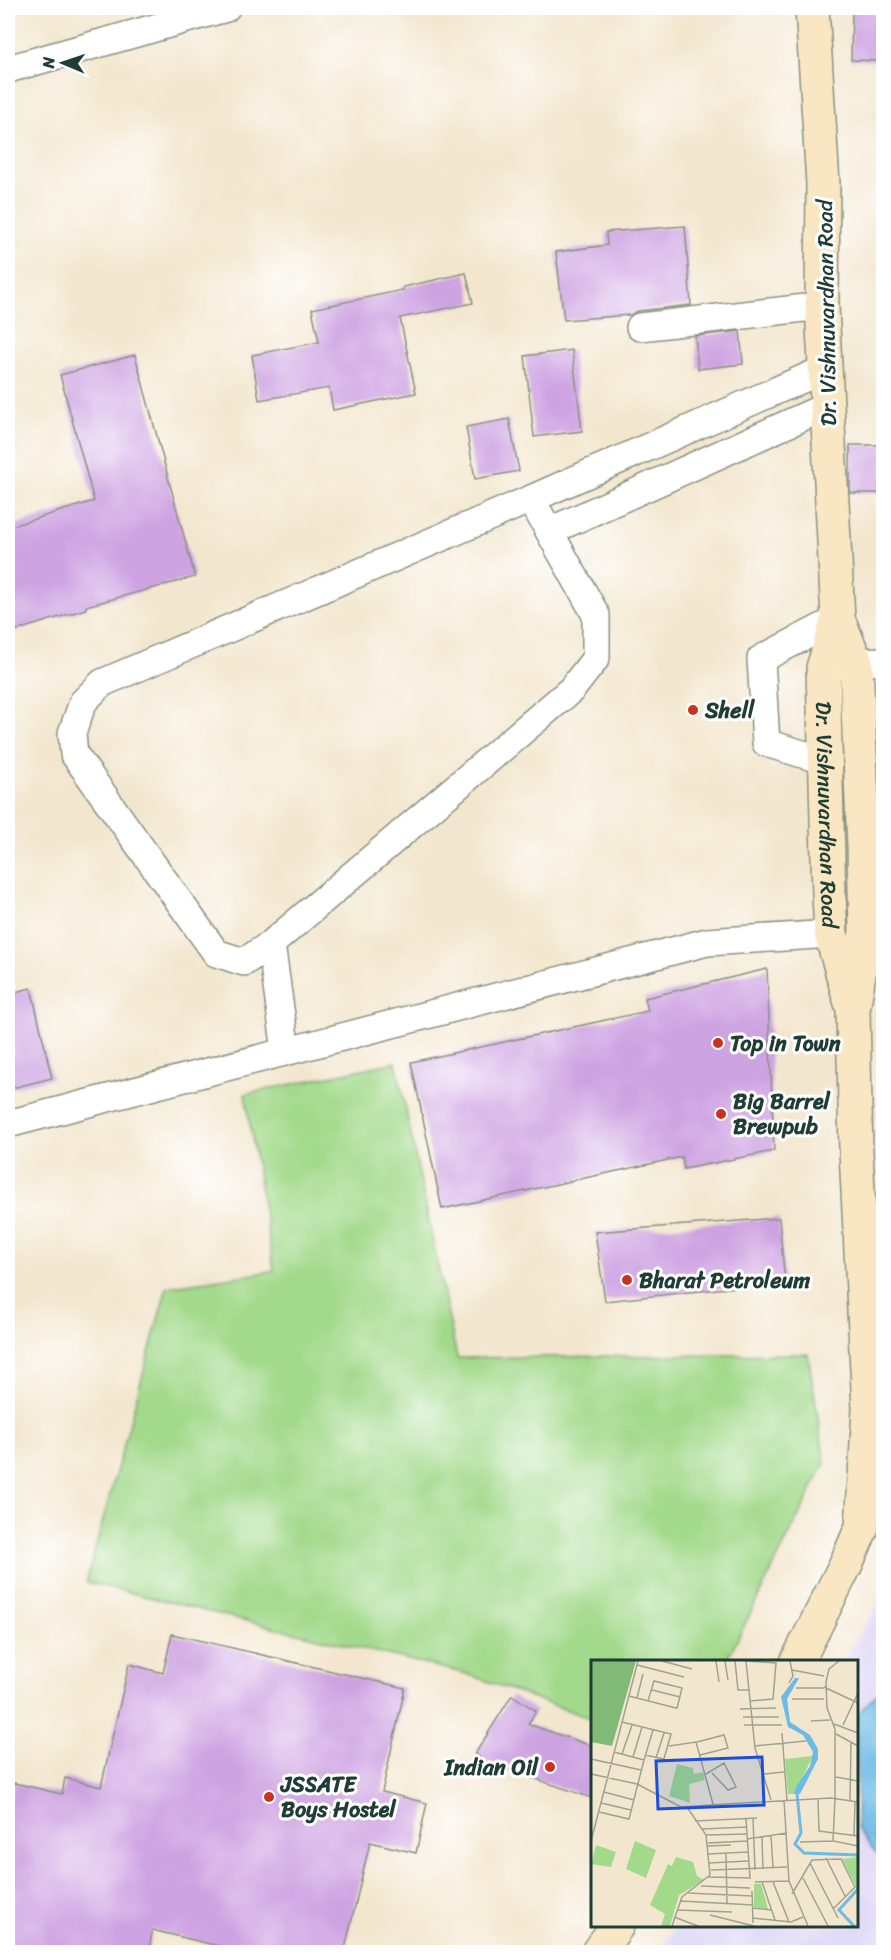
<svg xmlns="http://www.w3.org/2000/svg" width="891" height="1960" viewBox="0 0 891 1960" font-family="Sriracha,sans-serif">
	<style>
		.built { fill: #ded5f5 }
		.green { fill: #a2d98a; stroke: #608b5f; stroke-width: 1.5 }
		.water { fill: #6cbae6; stroke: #467c8d; stroke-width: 1.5 }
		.building { fill: #cea3e2 }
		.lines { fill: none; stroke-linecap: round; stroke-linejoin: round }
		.street-casing { stroke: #899281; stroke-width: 30 }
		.secondary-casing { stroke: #899281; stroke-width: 36 }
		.street { stroke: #fff; stroke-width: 27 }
		.secondary { stroke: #f9e7c3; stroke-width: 33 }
		.poi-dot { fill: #c8321e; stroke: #fff; stroke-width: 2 }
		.labels { text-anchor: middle; stroke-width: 6; stroke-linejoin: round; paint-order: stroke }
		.street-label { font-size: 22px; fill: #1f3d34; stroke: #fff }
		.poi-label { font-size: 22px; font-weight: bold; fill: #1f3d34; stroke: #fff; text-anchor: start }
		.inset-river { fill: none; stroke: #6cbae6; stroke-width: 3 }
		.inset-road { fill: none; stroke: #9ea290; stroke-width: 1.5 }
		.view { fill: #1d4ed8; fill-opacity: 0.15; stroke: #1d4ed8; stroke-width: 3 }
		.inset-edge { fill: none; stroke: #1f3d34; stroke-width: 3 }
	</style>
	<rect width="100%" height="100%" fill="#fff"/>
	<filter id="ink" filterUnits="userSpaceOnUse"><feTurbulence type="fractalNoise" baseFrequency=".0167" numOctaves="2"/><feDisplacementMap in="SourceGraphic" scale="12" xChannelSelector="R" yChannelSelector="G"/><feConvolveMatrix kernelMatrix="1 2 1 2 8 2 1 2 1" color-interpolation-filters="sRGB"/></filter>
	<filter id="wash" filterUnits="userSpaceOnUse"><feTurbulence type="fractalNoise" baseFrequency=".008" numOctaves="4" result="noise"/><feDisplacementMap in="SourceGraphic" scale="24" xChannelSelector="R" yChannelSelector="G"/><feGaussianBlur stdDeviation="1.35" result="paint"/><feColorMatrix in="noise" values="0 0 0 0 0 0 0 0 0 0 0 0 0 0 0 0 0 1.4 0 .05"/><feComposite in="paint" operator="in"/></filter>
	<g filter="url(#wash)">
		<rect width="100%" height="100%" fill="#f3e6ce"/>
		<!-- built -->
		<path class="built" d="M 883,1596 L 883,1952 L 659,1952 L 676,1926 L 856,1926 L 856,1662 L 842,1661 Z"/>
		<!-- green -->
		<path class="green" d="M 396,1062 L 457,1358 L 808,1354 L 825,1463 L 732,1650 L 724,1661 L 592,1662 L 592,1719 L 467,1674 L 86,1582 L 167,1287 L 274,1271 L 245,1094 Z"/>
		<!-- water -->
		<path class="water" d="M 883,1688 L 883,1858 L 874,1851 L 857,1829 L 857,1719 L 861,1710 Z"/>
		<g id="blocks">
			<!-- building -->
			<path class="building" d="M 852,8 L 884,8 L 884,61 L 851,60 Z
				M 685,226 L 691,305 L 638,311 L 630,315 L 564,320 L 556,252 L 607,245 L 606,232 Z
				M 466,273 L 473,303 L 400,318 L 416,393 L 333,410 L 329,388 L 259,400 L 252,355 L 319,342 L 312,309 L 403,290 L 403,287 Z
				M 740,331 L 743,364 L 698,369 L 695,336 Z
				M 572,350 L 582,431 L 534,437 L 525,356 Z
				M 135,355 L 195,577 L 86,606 L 86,609 L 8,633 L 8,527 L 94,501 L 60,375 Z
				M 509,419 L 519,471 L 475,479 L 466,427 Z
				M 850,445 L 884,445 L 884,493 L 850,493 Z
				M 767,969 L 774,1151 L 684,1169 L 682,1157 L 442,1209 L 411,1062 L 648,1011 L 645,998 Z
				M 31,988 L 52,1078 L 8,1089 L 8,994 Z
				M 779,1218 L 785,1282 L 605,1301 L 595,1232 Z
				M 172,1634 L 405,1688 L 382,1792 L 427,1803 L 416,1853 L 370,1842 L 344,1953 L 247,1953 L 152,1930 L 149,1953 L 8,1953 L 8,1810 L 14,1783 L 62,1794 L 65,1778 L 101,1787 L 129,1664 L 163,1673 Z
				M 512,1695 L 536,1711 L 528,1724 L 592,1746 L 592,1798 L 501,1767 L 499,1770 L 475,1754 Z"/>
		</g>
	</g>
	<g filter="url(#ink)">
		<use href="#blocks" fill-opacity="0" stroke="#899281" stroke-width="1.5"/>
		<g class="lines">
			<defs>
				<path id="street" d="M 8,69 L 226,8
					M 640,327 L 822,306
					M 531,499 L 825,369
					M 550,531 L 827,406
					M 837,665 L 856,662 L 884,661
					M 826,761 L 766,743 L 761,659 L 838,619
					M 271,944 L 572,689 L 596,658 L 596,615 L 531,499 L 102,683 L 83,702 L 72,733 L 74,754 L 216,953 L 244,962 L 271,944 L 286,1051
					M 8,1124 L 707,942 L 831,934"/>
				<g id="secondary">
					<path id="s1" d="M 838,619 L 823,668 L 829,896 L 831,934 L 851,1003"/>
					<path d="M 797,1662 L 846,1564 L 862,1527 L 869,1409 L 856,1152 L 853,1010 L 866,932 L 864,847 L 856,662 L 838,619 L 822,306 L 823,184 L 812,8"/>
					<path d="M 598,1952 L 617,1926"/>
				</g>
			</defs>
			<!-- street casing -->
			<use href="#street" class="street-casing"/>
			<!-- secondary casing -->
			<use href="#secondary" class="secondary-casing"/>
			<!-- street -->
			<use href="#street" class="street"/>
			<!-- secondary -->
			<use href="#secondary" class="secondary"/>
		</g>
	</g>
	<!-- markers -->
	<g class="poi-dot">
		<circle cx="693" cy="710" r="6"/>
		<circle cx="718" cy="1043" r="6"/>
		<circle cx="721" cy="1114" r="6"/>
		<circle cx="627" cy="1280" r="6"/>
		<circle cx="550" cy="1767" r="6"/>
		<circle cx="269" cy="1797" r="6"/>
	</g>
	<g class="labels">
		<!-- street labels -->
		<g class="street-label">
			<text transform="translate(826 313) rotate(-91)" y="8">Dr. Vishnuvardhan Road</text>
			<text dy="8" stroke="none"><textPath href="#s1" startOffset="198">Dr. Vishnuvardhan Road</textPath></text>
		</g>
		<!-- poi labels -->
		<g class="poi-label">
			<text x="705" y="718">Shell</text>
			<text x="730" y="1051">Top in Town</text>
			<text x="733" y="1109">Big Barrel<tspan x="733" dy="25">Brewpub</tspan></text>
			<text x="639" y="1288">Bharat Petroleum</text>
			<text x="538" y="1775" text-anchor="end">Indian Oil</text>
			<text x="281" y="1792">JSSATE<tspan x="281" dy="25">Boys Hostel</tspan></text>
		</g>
	</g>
	<!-- overview -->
	<g transform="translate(591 1660)">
		<rect width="267" height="267" fill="#f3e6ce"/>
		<path d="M 222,96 L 203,134 L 197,134 L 194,99 ZM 86,104 L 102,108 L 103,114 L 112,112 L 114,120 L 98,124 L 99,143 L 78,136 ZM 44,181 L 65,190 L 55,218 L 35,209 ZM 5,185 L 25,192 L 20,207 L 0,204 ZM 85,197 L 102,202 L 106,216 L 113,220 L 88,235 L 79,266 L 70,266 L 74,254 L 59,245 L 77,204 L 81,206 ZM 267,197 L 267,227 L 266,228 L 251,199 ZM 163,224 L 170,224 L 177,249 L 163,247 Z" fill="#a2d98a"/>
		<path d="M 0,1 L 45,1 L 21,86 L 0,82 Z" fill="#81b976"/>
		<path d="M 204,18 L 208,18 L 196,39 L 199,62 L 219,75 L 227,89 L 227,99 L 209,134 L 203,134 L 205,127 L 219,106 L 222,92 L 212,75 L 197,67 L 190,37 Z" fill="#6cbae6"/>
		<path class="inset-river" d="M 206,134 L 210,173 L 204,184 L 213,193 L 267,195M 263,266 L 248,250 L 267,229"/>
		<path class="inset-road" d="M 71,1 L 101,9M 125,1 L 128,22M 134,1 L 137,20M 144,1 L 147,30 L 158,30M 155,1 L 164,88 L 180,140M 157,1 L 185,3 L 182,39 L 159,41M 46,5 L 93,17M 201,10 L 233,16M 198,23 L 202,16 L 199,1M 233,27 L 267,43M 205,28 L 233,28M 61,30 L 89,37M 38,36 L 85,48 L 86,48 L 91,28 L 63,21 L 57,41M 46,38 L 52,14M 201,39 L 233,39M 149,49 L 185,48M 152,57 L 188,57M 220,61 L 239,60M 31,62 L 80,74 L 73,99 L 54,95M 243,64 L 267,73M 153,65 L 191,65M 252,65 L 267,33M 191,73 L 196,140M 245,74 L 267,86M 106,82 L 133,75 L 137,88 L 109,95M 78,86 L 105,82 L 122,144M 164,86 L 215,81M 23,92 L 53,100 L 62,70M 31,94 L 41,65M 42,97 L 51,67M 65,98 L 73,73M 0,99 L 50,110M 0,114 L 46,124 L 90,147 L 119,145M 115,114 L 133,103 L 145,127 L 137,130 L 121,113M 173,114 L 193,112M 245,117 L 267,121M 13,132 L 43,140M 244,138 L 242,181 L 267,186M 244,138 L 244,69 L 236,48 L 235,22 L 238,9 L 248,1M 227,139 L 228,171 L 267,176M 193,140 L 198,221 L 217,266M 259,140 L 260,82M 10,143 L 40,150M 118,145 L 240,138 L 267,142M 8,152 L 38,159 L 53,100M 162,158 L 164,210M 104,161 L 166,158M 111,169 L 156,167M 115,175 L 155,174M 180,175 L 182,208M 263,175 L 264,142M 171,177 L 172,209M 156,179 L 196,173M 0,181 L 47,1M 209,182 L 242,181M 117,183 L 156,181M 117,186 L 140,185M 135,193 L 136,244M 117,194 L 157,192M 235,198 L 254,236M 118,203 L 157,201M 219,203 L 247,258M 120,210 L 196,207M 117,217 L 159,218 L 155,159M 212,218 L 237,266M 164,222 L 198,221M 171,222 L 184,260M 182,222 L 198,262M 110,226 L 159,228M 161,231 L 162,263M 97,233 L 161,236M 201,234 L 221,200 L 250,199 L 264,227 L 242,249M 89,241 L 162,245M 162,248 L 180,250M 86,250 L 141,252M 119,255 L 163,266M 83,257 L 107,266M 162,258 L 200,262 L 212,257M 81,266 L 91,237 L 119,215 L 115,175 L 96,147"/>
		<path class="view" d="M 171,97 L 173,145 L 67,149 L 65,101 Z"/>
		<rect width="267" height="267" class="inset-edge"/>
	</g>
	<!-- margin -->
	<rect width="891" height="1960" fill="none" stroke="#fff" stroke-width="30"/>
	<!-- north arrow -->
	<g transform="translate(63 63) rotate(272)" stroke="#ffffff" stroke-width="4.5" paint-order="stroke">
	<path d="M0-4.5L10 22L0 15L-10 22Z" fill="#1f3d34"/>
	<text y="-9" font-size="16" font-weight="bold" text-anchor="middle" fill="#1f3d34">N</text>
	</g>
</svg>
